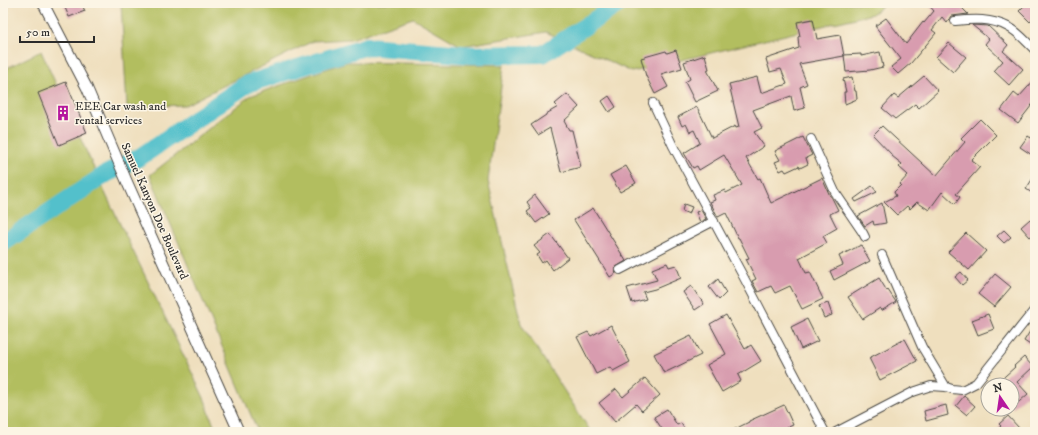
<svg xmlns="http://www.w3.org/2000/svg" width="1038" height="435" viewBox="0 0 1038 435" font-family="'IM FELL DW Pica',serif">
	<style>
		.green { fill: #b2be5f; stroke: #6e7445 }
		.lines { fill: none; stroke-linecap: round; stroke-linejoin: round }
		.river { stroke: #53c0cb; stroke-width: 18 }
		.building { fill: #d89caf }
		.minor-casing { stroke: #484641; stroke-width: 10 }
		.tertiary-casing { stroke: #484641; stroke-width: 12 }
		.minor { stroke: #fff; stroke-width: 8 }
		.tertiary { stroke: #fff; stroke-width: 10 }
		.labels { text-anchor: middle; stroke-width: 3; stroke-linejoin: round; paint-order: stroke }
		.poi-label { font-size: 12px; fill: #2b2b2b; stroke: #fcf5e5; text-anchor: start }
		.street-label { font-size: 12px; fill: #2b2b2b; stroke: #fcf5e5 }
	</style>
	<rect width="100%" height="100%" fill="#fcf5e5"/>
	<filter id="ink" filterUnits="userSpaceOnUse"><feTurbulence type="fractalNoise" baseFrequency=".025" numOctaves="2"/><feDisplacementMap in="SourceGraphic" scale="8" xChannelSelector="R" yChannelSelector="G"/><feConvolveMatrix kernelMatrix="1 2 1 2 8 2 1 2 1" color-interpolation-filters="sRGB"/></filter>
	<filter id="wash" filterUnits="userSpaceOnUse"><feTurbulence type="fractalNoise" baseFrequency=".012" numOctaves="4" result="noise"/><feDisplacementMap in="SourceGraphic" scale="16" xChannelSelector="R" yChannelSelector="G"/><feGaussianBlur stdDeviation="0.9" result="paint"/><feColorMatrix in="noise" values="0 0 0 0 0 0 0 0 0 0 0 0 0 0 0 0 0 1.4 0 .05"/><feComposite in="paint" operator="in"/></filter>
	<g filter="url(#wash)">
		<rect width="100%" height="100%" fill="#efdfbe"/>
		<!-- green -->
		<path class="green" d="M 121,3 L 886,3 L 872,14 L 632,72 L 546,32 L 461,46 L 413,18 L 351,39 L 313,41 L 185,105 L 127,107 Z
			M 41,51 L 107,197 L 205,400 L 216,432 L 3,432 L 3,70 Z
			M 346,62 L 504,65 L 488,181 L 521,324 L 591,432 L 258,432 L 150,175 L 250,96 Z"/>
		<g class="lines">
			<!-- river -->
			<path class="river" d="M 3,243 L 106,174 L 140,157 L 247,84 L 367,46 L 473,55 L 543,54 L 620,3"/>
		</g>
		<g id="blocks">
			<!-- building -->
			<path class="building" d="M 63,3 L 81,3 L 85,11 L 69,17 Z
				M 927,3 L 957,3 L 968,14 L 952,16 L 947,23 L 942,17 L 932,30 L 936,33 L 911,63 L 898,74 L 891,67 L 901,59 L 875,26 L 886,18 L 906,44 L 923,22 L 924,23 L 934,11 Z
				M 1027,3 L 1030,3 L 1035,8 L 1035,17 L 1030,22 L 1019,11 Z
				M 813,19 L 817,39 L 840,35 L 844,56 L 799,64 L 807,84 L 800,87 L 805,108 L 794,111 L 791,96 L 753,110 L 762,128 L 754,132 L 764,146 L 746,158 L 758,179 L 760,178 L 771,203 L 822,178 L 830,196 L 831,196 L 838,210 L 830,214 L 837,228 L 823,236 L 827,243 L 799,258 L 806,273 L 810,272 L 823,299 L 802,309 L 790,286 L 775,293 L 771,286 L 758,292 L 752,281 L 756,279 L 746,259 L 749,258 L 739,238 L 738,238 L 726,213 L 718,217 L 710,202 L 715,200 L 713,195 L 725,190 L 726,193 L 742,185 L 724,155 L 699,170 L 697,166 L 693,168 L 684,153 L 700,143 L 694,130 L 690,132 L 686,124 L 682,126 L 678,117 L 697,107 L 712,138 L 735,126 L 736,128 L 739,127 L 729,84 L 757,77 L 761,93 L 787,84 L 781,69 L 770,72 L 766,59 L 799,48 L 798,37 L 800,36 L 797,22 Z
				M 972,25 L 988,26 L 1008,45 L 1003,51 L 1023,69 L 1009,85 L 994,71 L 1003,61 L 985,44 L 989,39 Z
				M 949,43 L 966,57 L 953,72 L 936,57 Z
				M 676,50 L 682,68 L 661,74 L 668,87 L 655,94 L 646,76 L 641,58 L 666,51 L 667,53 Z
				M 880,52 L 883,67 L 870,70 L 846,72 L 844,55 L 861,54 L 861,56 Z
				M 705,55 L 709,69 L 707,70 L 718,91 L 695,102 L 685,82 L 690,79 L 684,62 Z
				M 924,76 L 938,91 L 919,108 L 915,104 L 895,119 L 882,108 L 894,95 L 898,98 Z
				M 852,77 L 855,91 L 856,91 L 857,99 L 845,104 L 844,92 L 846,92 L 843,79 Z
				M 1035,79 L 1035,101 L 1018,123 L 1001,110 L 1014,93 L 1019,97 Z
				M 66,82 L 87,133 L 59,145 L 38,93 Z
				M 567,94 L 579,107 L 564,121 L 569,130 L 572,130 L 581,167 L 561,172 L 550,128 L 538,135 L 531,125 L 546,115 L 546,114 L 558,107 L 555,104 Z
				M 609,96 L 616,107 L 609,112 L 602,101 Z
				M 980,119 L 996,135 L 971,160 L 980,167 L 956,194 L 960,197 L 955,204 L 942,192 L 929,210 L 917,202 L 910,209 L 907,206 L 897,215 L 884,202 L 896,196 L 894,192 L 901,185 L 900,184 L 908,175 L 899,167 L 902,164 L 892,156 L 892,155 L 873,135 L 882,126 L 936,176 L 965,142 L 961,138 Z
				M 1035,133 L 1035,157 L 1020,147 L 1028,136 L 1031,138 Z
				M 803,137 L 812,155 L 806,158 L 808,164 L 800,168 L 799,166 L 786,172 L 784,169 L 780,171 L 775,162 L 780,160 L 775,151 Z
				M 626,166 L 636,183 L 620,192 L 610,175 Z
				M 1035,175 L 1035,195 L 1026,189 Z
				M 872,186 L 877,192 L 856,202 L 854,199 Z
				M 535,195 L 549,214 L 536,223 L 527,211 L 531,208 L 527,202 Z
				M 882,203 L 886,223 L 874,225 L 873,221 L 865,226 L 858,216 Z
				M 684,204 L 692,207 L 689,214 L 682,211 Z
				M 593,208 L 626,261 L 616,267 L 615,270 L 616,273 L 610,277 L 574,220 Z
				M 701,210 L 706,219 L 700,222 L 696,212 Z
				M 1030,219 L 1035,225 L 1035,233 L 1030,237 L 1021,227 Z
				M 1004,230 L 1011,237 L 1004,243 L 997,236 Z
				M 966,233 L 986,251 L 969,270 L 948,252 Z
				M 550,234 L 568,258 L 553,270 L 546,260 L 542,263 L 537,255 L 540,253 L 534,246 Z
				M 861,245 L 870,261 L 834,280 L 830,271 L 843,265 L 839,256 Z
				M 667,263 L 669,267 L 676,265 L 681,278 L 655,289 L 643,292 L 646,299 L 632,303 L 627,288 L 657,280 L 652,269 Z
				M 961,272 L 968,280 L 962,285 L 955,277 Z
				M 995,274 L 1011,287 L 994,307 L 978,294 Z
				M 879,278 L 887,291 L 888,290 L 896,302 L 881,311 L 880,308 L 863,319 L 848,297 Z
				M 718,279 L 726,293 L 719,300 L 709,287 Z
				M 691,286 L 704,304 L 695,310 L 683,292 Z
				M 828,303 L 832,315 L 824,318 L 819,306 Z
				M 988,314 L 994,329 L 978,335 L 972,320 Z
				M 726,315 L 745,349 L 751,345 L 761,361 L 738,375 L 741,381 L 722,392 L 707,365 L 726,354 L 710,324 Z
				M 807,319 L 818,341 L 801,349 L 791,327 Z
				M 1035,323 L 1035,348 L 1024,341 Z
				M 611,325 L 630,362 L 613,371 L 610,367 L 596,374 L 577,337 L 588,332 L 591,336 Z
				M 691,336 L 701,355 L 664,373 L 654,354 Z
				M 905,339 L 917,361 L 880,380 L 869,358 Z
				M 1024,357 L 1033,367 L 1017,382 L 1028,394 L 1012,408 L 1012,385 L 995,385 L 1015,367 L 1014,366 Z
				M 645,378 L 660,395 L 642,411 L 636,404 L 615,422 L 599,403 L 616,389 L 623,397 Z
				M 964,396 L 975,406 L 967,415 L 956,406 Z
				M 784,405 L 793,425 L 777,432 L 729,432 L 749,422 L 749,421 Z
				M 946,405 L 948,415 L 926,421 L 924,411 Z
				M 667,409 L 677,425 L 681,423 L 686,432 L 664,432 L 654,417 Z
				M 1008,416 L 1019,428 L 1014,432 L 995,432 L 1001,426 L 999,424 Z"/>
		</g>
	</g>
	<g filter="url(#ink)">
		<use href="#blocks" fill-opacity="0" stroke="#484641" stroke-width="1"/>
		<g class="lines">
			<defs>
				<path id="minor" d="M 955,21 C 974,19 991,18 1008,27 C 1018,31 1027,43 1035,50
					M 653,103 L 673,146 L 743,276 L 825,432
					M 811,139 L 835,192 L 863,233 L 865,237
					M 882,255 L 922,347 L 946,387
					M 620,270 L 714,221
					M 836,432 L 913,392 L 931,386 L 946,387 L 952,389 L 962,390 L 976,383 L 1035,309"/>
				<path id="tertiary" d="M 43,3 L 87,88 L 127,182 L 239,432"/>
			</defs>
			<!-- minor casing -->
			<use href="#minor" class="minor-casing"/>
			<!-- tertiary casing -->
			<use href="#tertiary" class="tertiary-casing"/>
			<!-- minor -->
			<use href="#minor" class="minor"/>
			<!-- tertiary -->
			<use href="#tertiary" class="tertiary"/>
		</g>
	</g>
	<!-- icons -->
	<defs>
		<symbol id="building-bare" viewBox="-9 -9 18 18"><path d="M-4-6H4V6H1V3H-1V6H-4ZM-2.5-4.3h1.7v1.8h-1.7ZM.8-4.3h1.7v1.8H.8ZM-2.5-1h1.7V.8h-1.7ZM.8-1h1.7V.8H.8Z" fill="#b5179e" stroke="#fcf5e5" stroke-width="2.5" paint-order="stroke"/></symbol>
	</defs>
	<g fill-rule="evenodd">
		<use href="#building-bare" x="52" y="102" width="22" height="22"/>
	</g>
	<g class="labels">
		<!-- poi labels -->
		<g class="poi-label">
			<text x="75" y="110">EEE Car wash and<tspan x="75" dy="14">rental services</tspan></text>
		</g>
		<!-- street labels -->
		<g class="street-label">
			<text transform="translate(155 211) rotate(66)" y="4">Samuel Kanyon Doe Boulevard</text>
		</g>
	</g>
	<!-- margin -->
	<rect width="1038" height="435" fill="none" stroke="#fcf5e5" stroke-width="16"/>
	<!-- north arrow -->
	<g transform="translate(1000 397) rotate(347)"><circle r="19" fill="#fcf5e5" stroke="#a8a49b"/>
	<path d="M0-3L7 15L0 10L-7 15Z" fill="#b5179e"/>
	<text y="-6" font-size="11" font-weight="bold" text-anchor="middle" fill="#2b2b2b">N</text>
	</g>
	<!-- scale -->
	<path d="M20 36v6h74v-6" fill="none" stroke="#2b2b2b" stroke-width="2"/>
	<text x="26" y="36" font-size="12" fill="#2b2b2b" stroke="#fcf5e5" stroke-width="3" paint-order="stroke">50 m</text>
</svg>
